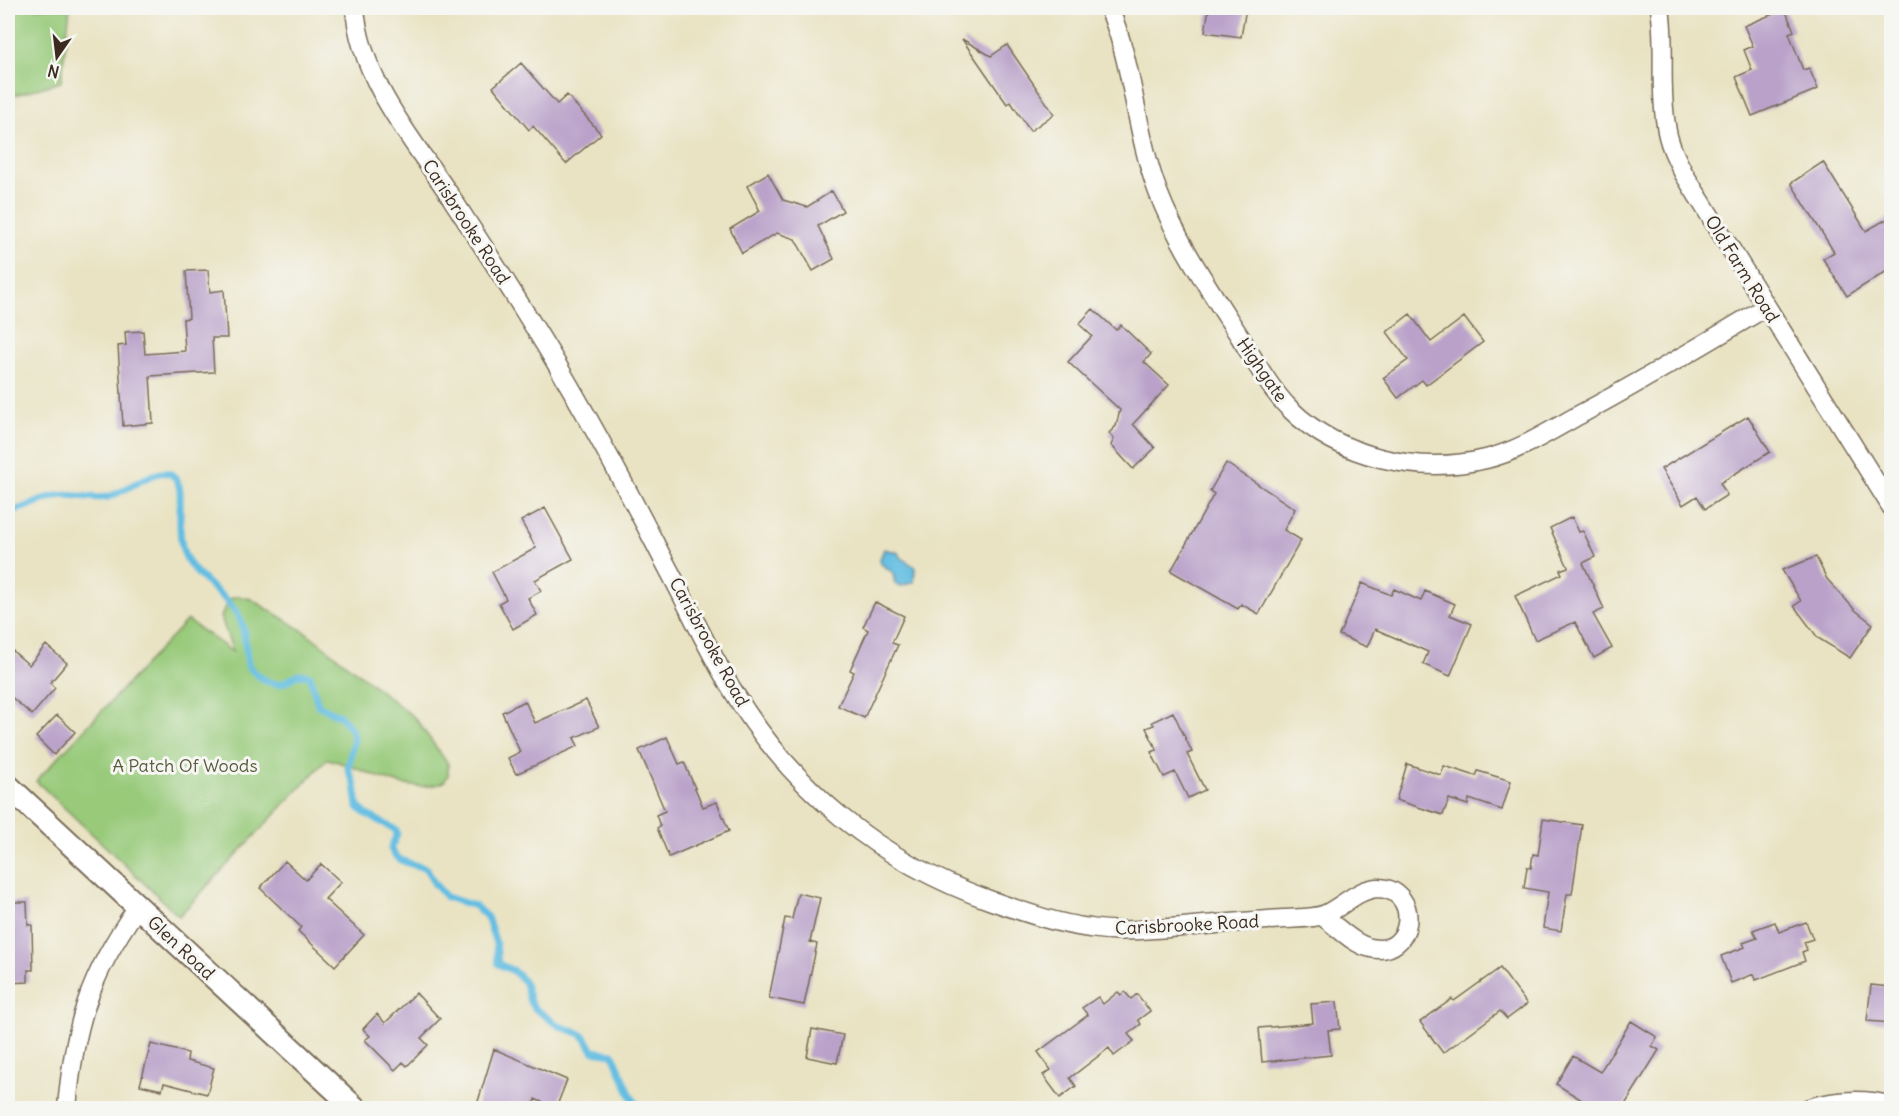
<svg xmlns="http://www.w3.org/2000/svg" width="1899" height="1116" viewBox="0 0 1899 1116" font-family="Delius,sans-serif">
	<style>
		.green { fill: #98ca7a; stroke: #6a7a4c; stroke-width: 1.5 }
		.water { fill: #64bee2; stroke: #507480; stroke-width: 1.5 }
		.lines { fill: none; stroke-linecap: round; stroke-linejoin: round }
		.stream { stroke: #64bee2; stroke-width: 7 }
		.building { fill: #b9a1c9 }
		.minor-casing { stroke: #786b58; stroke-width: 21 }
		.tertiary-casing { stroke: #786b58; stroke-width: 26 }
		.minor { stroke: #fff; stroke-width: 18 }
		.tertiary { stroke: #fff; stroke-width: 22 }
		.labels { text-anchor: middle; stroke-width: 6; stroke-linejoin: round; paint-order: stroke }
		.street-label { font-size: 18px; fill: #3b2a1e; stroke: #f6f6f2 }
		.park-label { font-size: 18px; fill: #575a3a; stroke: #f6f6f2 }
	</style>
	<rect width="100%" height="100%" fill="#f6f6f2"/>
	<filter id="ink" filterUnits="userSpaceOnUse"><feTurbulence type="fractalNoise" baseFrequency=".0167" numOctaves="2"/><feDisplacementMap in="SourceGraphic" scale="12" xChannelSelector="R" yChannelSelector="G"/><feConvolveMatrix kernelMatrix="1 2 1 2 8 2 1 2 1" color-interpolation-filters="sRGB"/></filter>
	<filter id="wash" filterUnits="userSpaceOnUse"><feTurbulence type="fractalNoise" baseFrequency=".008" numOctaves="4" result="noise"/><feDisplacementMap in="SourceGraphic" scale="24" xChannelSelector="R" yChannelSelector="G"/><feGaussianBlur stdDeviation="1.35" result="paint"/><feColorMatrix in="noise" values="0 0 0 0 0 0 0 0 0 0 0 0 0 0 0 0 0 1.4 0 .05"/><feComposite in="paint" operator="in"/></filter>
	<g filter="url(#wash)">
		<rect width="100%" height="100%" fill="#e9e3c3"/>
		<!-- green -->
		<path class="green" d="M 8,8 L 70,8 L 61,82 L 8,97 Z
			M 238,596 L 251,599 L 307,633 L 415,718 L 448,764 L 448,775 L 444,782 C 406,798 365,767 327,759 L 179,916 L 36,781 L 187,620 L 233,652 L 221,617 L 229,599 Z"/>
		<!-- water -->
		<path class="water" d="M 884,549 L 897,552 L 902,558 L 915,567 L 914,582 L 901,586 L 895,584 L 893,573 L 879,562 Z"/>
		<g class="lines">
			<!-- stream -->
			<path class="stream" d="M 8,511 C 26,510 39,499 57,496 C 74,493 91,500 108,497 C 128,493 173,449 180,490 C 181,509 178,528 182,546 C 188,577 225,591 239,617 C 247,631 244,651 249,667 C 256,675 271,687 283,683 C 289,681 294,676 300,674 L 310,676 L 318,705 L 340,716 L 351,729 L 354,738 L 348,769 L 355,785 L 358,807 L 366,814 L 396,830 L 397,834 L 391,848 C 395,863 415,864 427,869 L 434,883 L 446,897 L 475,906 L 487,917 L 496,943 L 498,964 L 512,970 L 519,976 L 525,983 L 530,1002 L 534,1008 L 559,1026 L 581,1034 L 587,1040 L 593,1051 L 613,1054 L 631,1096 L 639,1108"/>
		</g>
		<g id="blocks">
			<!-- building -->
			<path class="building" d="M 1209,8 L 1246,8 L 1241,37 L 1205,32 Z
				M 1785,9 L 1794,31 L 1789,33 L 1803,70 L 1809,68 L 1818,89 L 1752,116 L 1736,77 L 1752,70 L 1744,50 L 1753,46 L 1744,26 Z
				M 962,39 L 991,56 L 1007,45 L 1054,114 L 1030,131 L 1011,102 L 1007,104 Z
				M 521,63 L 557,104 L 567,95 L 601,134 L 566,164 L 533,126 L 529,130 L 493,87 Z
				M 1823,162 L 1866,231 L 1892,216 L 1892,268 L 1847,296 L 1823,259 L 1834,252 L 1791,183 Z
				M 768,173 L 783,200 L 807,207 L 832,191 L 843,211 L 818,226 L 834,259 L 813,271 L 795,239 L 777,233 L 742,253 L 730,229 L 760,211 L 747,186 Z
				M 208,270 L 210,292 L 224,290 L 227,338 L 212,338 L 214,372 L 150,376 L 153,423 L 123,426 L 118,346 L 126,345 L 125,332 L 143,331 L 145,354 L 185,351 L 183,319 L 189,318 L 186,271 Z
				M 1093,309 L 1116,330 L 1121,325 L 1151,354 L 1144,362 L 1169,385 L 1133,424 L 1155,448 L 1133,469 L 1111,445 L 1114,439 L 1109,433 L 1116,426 L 1120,410 L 1068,362 L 1092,336 L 1079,324 Z
				M 1410,314 L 1431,342 L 1464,317 L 1483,342 L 1426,385 L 1422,380 L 1398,398 L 1383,378 L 1408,360 L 1387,332 Z
				M 1748,416 L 1770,452 L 1720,483 L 1727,495 L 1705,509 L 1697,496 L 1683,505 L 1661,469 Z
				M 1226,463 L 1295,509 L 1284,530 L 1301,540 L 1259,614 L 1241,604 L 1238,609 L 1171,571 L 1214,494 L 1210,491 Z
				M 545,508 L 573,559 L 535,580 L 541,591 L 528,598 L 537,615 L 513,629 L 499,603 L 506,599 L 492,572 L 536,548 L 521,521 Z
				M 1572,517 L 1579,532 L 1583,531 L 1595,557 L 1583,563 L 1604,609 L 1593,614 L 1612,648 L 1594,658 L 1575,622 L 1535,640 L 1515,596 L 1562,574 L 1560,570 L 1568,567 L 1550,528 Z
				M 1816,557 L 1827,579 L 1855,610 L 1873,624 L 1850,658 L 1818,638 L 1794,606 L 1801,601 L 1782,570 Z
				M 1362,583 L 1391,595 L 1394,589 L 1421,601 L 1425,591 L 1455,604 L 1450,615 L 1472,624 L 1450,676 L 1423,664 L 1428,652 L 1375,629 L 1367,647 L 1339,635 Z
				M 875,602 L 904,616 L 892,643 L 898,645 L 864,718 L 838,706 L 854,672 L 850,670 L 868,630 L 863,627 Z
				M 46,645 L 67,663 L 50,683 L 55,688 L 32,715 L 8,694 L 8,647 L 29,665 Z
				M 586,700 L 599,727 L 574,738 L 578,746 L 516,774 L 508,758 L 520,752 L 502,712 L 525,701 L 535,723 Z
				M 1173,712 L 1192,752 L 1187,754 L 1205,790 L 1188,798 L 1175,772 L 1164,777 L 1151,752 L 1157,750 L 1146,728 L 1154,725 L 1152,722 Z
				M 57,715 L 75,732 L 54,755 L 36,737 Z
				M 667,737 L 679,764 L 684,762 L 703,807 L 717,802 L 729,831 L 669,857 L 657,828 L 660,826 L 656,815 L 665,811 L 639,750 Z
				M 1407,764 L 1441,775 L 1444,766 L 1476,776 L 1478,771 L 1511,781 L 1502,810 L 1469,799 L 1468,805 L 1449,799 L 1443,815 L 1396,800 Z
				M 1543,819 L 1582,825 L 1572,894 L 1567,894 L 1561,931 L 1543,928 L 1548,892 L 1524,888 L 1527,867 L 1531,868 L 1533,854 L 1538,855 Z
				M 285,861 L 306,880 L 321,864 L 341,882 L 325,899 L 364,935 L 335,966 L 298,931 L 301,927 L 260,888 Z
				M 798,893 L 820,898 L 810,942 L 817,944 L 804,1005 L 769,998 L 785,918 L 792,919 Z
				M 8,902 L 27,902 L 28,925 L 32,925 L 33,970 L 28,970 L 28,982 L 8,983 Z
				M 1775,922 L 1779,932 L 1806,922 L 1813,939 L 1804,942 L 1807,950 L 1802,952 L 1805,961 L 1756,980 L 1754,974 L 1731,983 L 1721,956 L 1745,947 L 1743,943 L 1757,938 L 1753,930 Z
				M 1500,968 L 1527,1004 L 1507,1019 L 1500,1011 L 1443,1053 L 1420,1022 L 1452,999 L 1454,1001 Z
				M 1871,985 L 1890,987 L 1892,1023 L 1867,1021 Z
				M 1118,992 L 1121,995 L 1125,992 L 1131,999 L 1137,994 L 1150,1011 L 1138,1020 L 1141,1024 L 1128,1034 L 1134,1041 L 1114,1056 L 1109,1048 L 1070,1078 L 1076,1086 L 1060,1098 L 1043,1075 L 1051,1070 L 1038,1052 L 1088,1015 L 1082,1008 L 1098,997 L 1103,1004 Z
				M 416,993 L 440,1019 L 421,1038 L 428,1045 L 407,1066 L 403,1062 L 395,1070 L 365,1040 L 370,1036 L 363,1029 L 377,1014 L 385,1023 Z
				M 1337,1002 L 1340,1029 L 1328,1030 L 1331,1055 L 1262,1062 L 1259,1028 L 1313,1023 L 1311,1004 Z
				M 1631,1021 L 1657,1037 L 1652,1046 L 1659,1050 L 1623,1108 L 1581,1108 L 1585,1102 L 1556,1084 L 1573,1056 L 1600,1072 Z
				M 812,1029 L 843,1035 L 837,1063 L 807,1057 Z
				M 151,1044 L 188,1053 L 187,1061 L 214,1068 L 207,1094 L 164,1083 L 162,1090 L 140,1085 Z
				M 494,1049 L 567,1080 L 556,1108 L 535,1099 L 533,1108 L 476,1108 Z"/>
		</g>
	</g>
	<g filter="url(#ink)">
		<use href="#blocks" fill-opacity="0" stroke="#786b58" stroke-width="1.5"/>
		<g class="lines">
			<defs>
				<path id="minor" d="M 355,8 C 360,78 411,138 449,194 C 478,239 508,284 536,330 C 582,404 623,481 663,559 C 686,601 705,645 730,686 C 791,789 880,862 992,901 C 1024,912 1057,924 1090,928 C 1121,933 1152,929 1183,927 C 1217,924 1250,921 1284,919 C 1297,918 1314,919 1326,914 C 1343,906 1359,888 1379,888 C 1422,890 1414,958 1371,948 C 1354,945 1337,926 1322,916
					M 1109,8 C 1134,66 1135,132 1158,192 C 1178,244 1210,290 1240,337 C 1255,361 1270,389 1290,409 C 1340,458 1419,475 1486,459 C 1519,451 1550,431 1579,415 C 1643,381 1704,344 1766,307
					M 1660,8 C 1666,46 1659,86 1666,125 C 1668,143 1676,158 1684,174 L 1892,508
					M 67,1108 C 74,1026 89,976 137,908
					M 1809,1108 C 1837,1100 1863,1098 1892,1106"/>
				<path id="tertiary" d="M 8,786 L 355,1108"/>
			</defs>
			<!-- minor casing -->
			<use href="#minor" class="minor-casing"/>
			<!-- tertiary casing -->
			<use href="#tertiary" class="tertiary-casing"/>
			<!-- minor -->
			<use href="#minor" class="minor"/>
			<!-- tertiary -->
			<use href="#tertiary" class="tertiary"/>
		</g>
	</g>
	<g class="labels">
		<!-- street labels -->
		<g class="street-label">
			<text transform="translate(466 222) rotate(57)" y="6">Carisbrooke Road</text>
			<text transform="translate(1742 269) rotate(58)" y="6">Old Farm Road</text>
			<text transform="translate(1262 370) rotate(55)" y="6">Highgate</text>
			<text transform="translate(709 642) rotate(61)" y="6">Carisbrooke Road</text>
			<text transform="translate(1187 925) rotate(-3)" y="6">Carisbrooke Road</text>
			<text transform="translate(181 948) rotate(43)" y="6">Glen Road</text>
		</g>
		<!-- park labels -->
		<g class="park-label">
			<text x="185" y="772">A Patch Of Woods</text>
		</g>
	</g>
	<!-- margin -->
	<rect width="1899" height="1116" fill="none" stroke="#f6f6f2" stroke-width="30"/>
	<!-- north arrow -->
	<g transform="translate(57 57) rotate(194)" stroke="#f6f6f2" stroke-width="4.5" paint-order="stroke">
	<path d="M0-4.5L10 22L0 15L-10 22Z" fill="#3b2a1e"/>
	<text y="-9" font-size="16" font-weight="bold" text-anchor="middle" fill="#3b2a1e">N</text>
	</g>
</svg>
